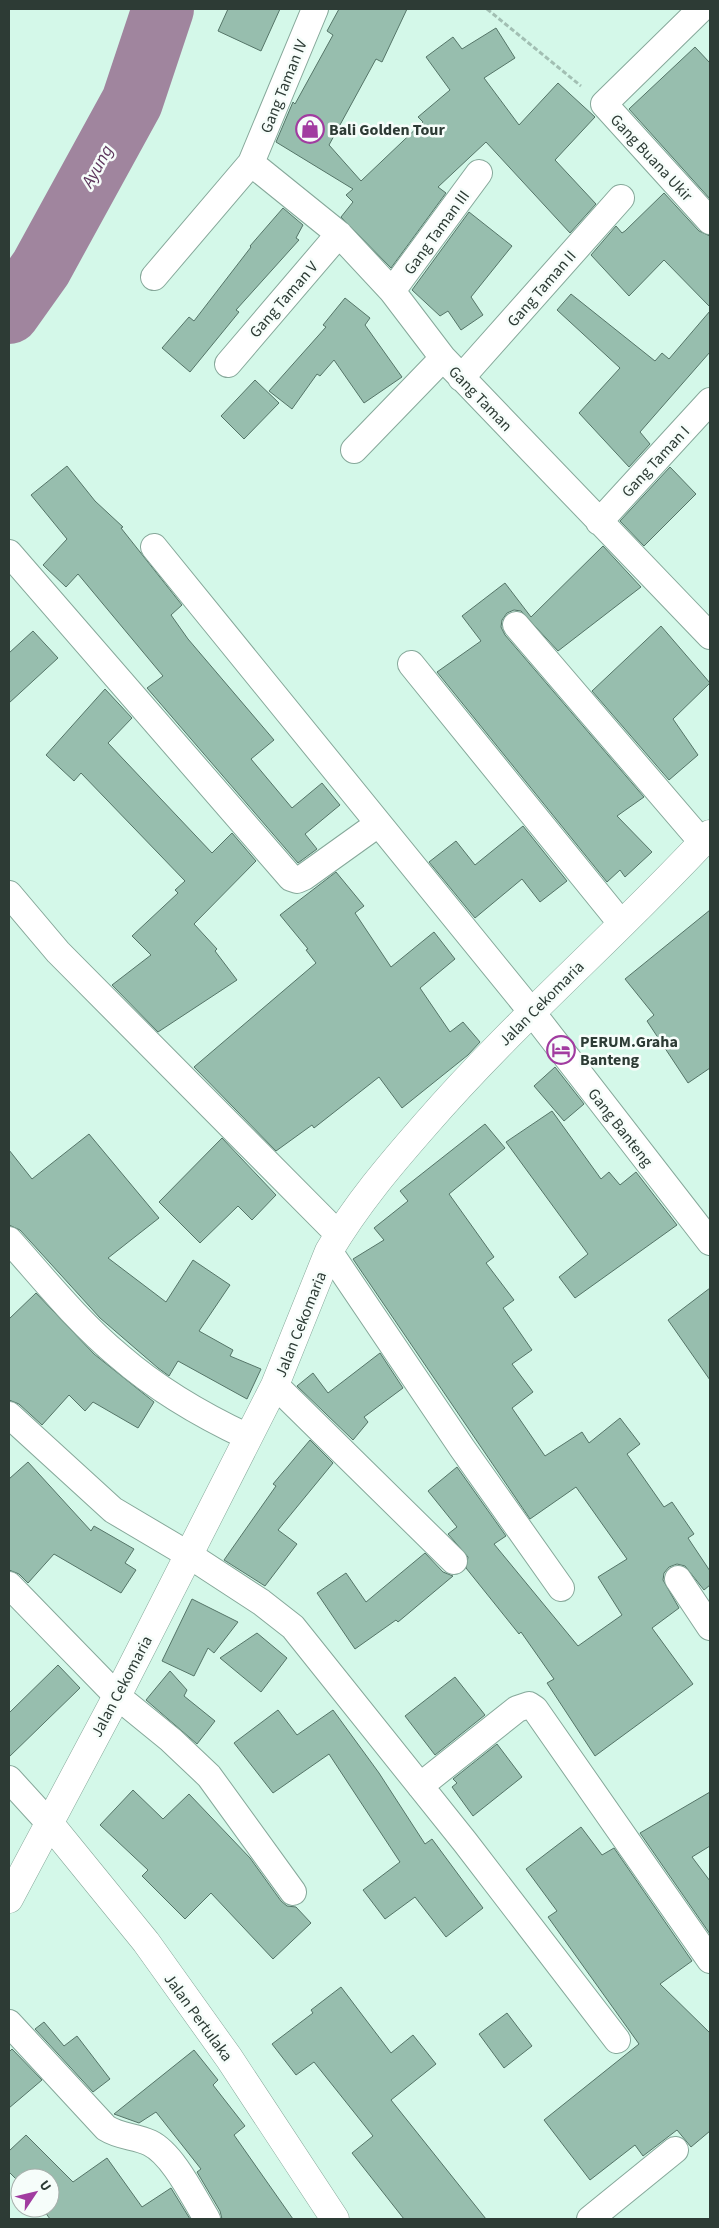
<svg xmlns="http://www.w3.org/2000/svg" width="719" height="2228" viewBox="0 0 719 2228" font-family="'Source Sans 3',sans-serif">
	<style>
		.lines { fill: none; stroke-linecap: round; stroke-linejoin: round }
		.river { stroke: #a0859e; stroke-width: 62 }
		.building { fill: #97beae; stroke: #557568 }
		.street-casing { stroke: #86a89a; stroke-width: 28 }
		.secondary-casing { stroke: #86a89a; stroke-width: 29 }
		.path { stroke: #a2bfb3; stroke-width: 3; stroke-dasharray: 5 2.5; stroke-linecap: butt }
		.street { stroke: #fff; stroke-width: 26 }
		.secondary { stroke: #fff; stroke-width: 28 }
		.labels { text-anchor: middle; stroke-width: 5; stroke-linejoin: round; paint-order: stroke }
		.street-label { font-size: 16px; fill: #2d3b35; stroke: #f6fdfa }
		.poi-label { font-size: 16px; font-weight: bold; fill: #2d3b35; stroke: #f6fdfa; text-anchor: start }
		.water-label { font-size: 18px; font-style: italic; fill: #5e375d; stroke: #f6fdfa }
	</style>
	<rect width="100%" height="100%" fill="#d4f8e9"/>
	<g class="lines">
		<!-- river -->
		<path class="river" d="M 9,313 L 41,268 L 132,102 L 163,9"/>
	</g>
	<!-- building -->
	<path class="building" d="M 228,9 L 280,9 L 261,51 L 218,31 Z
		M 339,9 L 407,9 L 382,62 L 376,59 L 329,145 L 361,181 L 423,122 L 418,117 L 450,90 L 426,57 L 453,37 L 462,49 L 496,28 L 515,58 L 484,78 L 519,125 L 558,83 L 595,117 L 555,160 L 596,204 L 570,233 L 486,142 L 438,187 L 446,193 L 391,268 L 341,217 L 353,202 L 346,195 L 353,189 L 276,142 L 293,102 L 295,104 L 333,35 L 327,31 Z
		M 695,47 L 710,63 L 710,199 L 629,109 Z
		M 664,193 L 699,231 L 710,236 L 710,307 L 664,260 L 629,296 L 591,255 L 616,226 L 622,233 L 625,231 Z
		M 283,208 L 303,225 L 296,238 L 299,240 L 236,310 L 239,312 L 190,372 L 162,348 L 189,317 L 194,321 L 251,247 L 250,246 Z
		M 469,212 L 512,246 L 471,297 L 483,315 L 461,330 L 448,311 L 440,316 L 412,290 Z
		M 571,294 L 655,361 L 662,353 L 669,359 L 710,311 L 710,352 L 640,432 L 650,444 L 629,467 L 579,413 L 620,368 L 557,310 Z
		M 345,298 L 370,318 L 365,325 L 402,377 L 364,403 L 334,360 L 320,376 L 317,374 L 292,409 L 269,391 L 326,327 L 323,325 Z
		M 255,380 L 279,403 L 244,439 L 221,416 Z
		M 67,466 L 95,501 L 123,527 L 121,528 L 182,605 L 171,615 L 188,639 L 274,740 L 251,759 L 292,808 L 322,783 L 340,805 L 305,834 L 317,849 L 298,863 L 147,688 L 163,676 L 78,574 L 66,587 L 43,565 L 67,539 L 31,495 Z
		M 670,467 L 696,494 L 644,546 L 620,521 Z
		M 603,546 L 641,587 L 558,651 L 521,611 L 514,610 L 507,613 L 502,620 L 501,627 L 505,635 L 644,797 L 617,816 L 652,852 L 625,877 L 620,870 L 607,882 L 437,672 L 481,641 L 462,616 L 505,583 L 531,617 Z
		M 661,626 L 710,683 L 673,719 L 698,755 L 669,780 L 592,691 Z
		M 33,631 L 58,658 L 9,703 L 9,653 Z
		M 105,689 L 132,718 L 108,743 L 212,853 L 232,833 L 256,861 L 194,924 L 217,949 L 215,951 L 237,980 L 158,1032 L 112,985 L 151,955 L 132,936 L 178,893 L 175,890 L 185,881 L 81,773 L 74,781 L 46,755 Z
		M 523,826 L 567,881 L 540,902 L 522,879 L 475,918 L 429,862 L 456,841 L 475,865 Z
		M 336,872 L 364,906 L 355,913 L 391,967 L 434,932 L 455,959 L 420,988 L 450,1032 L 463,1022 L 480,1042 L 468,1055 L 402,1108 L 379,1077 L 314,1128 L 312,1125 L 276,1151 L 194,1067 L 316,963 L 306,950 L 308,949 L 280,915 Z
		M 710,910 L 710,1068 L 688,1083 L 647,1021 L 654,1015 L 625,979 Z
		M 555,1067 L 584,1104 L 564,1121 L 534,1086 Z
		M 552,1111 L 601,1179 L 609,1172 L 620,1185 L 636,1172 L 677,1225 L 575,1298 L 559,1277 L 588,1254 L 506,1142 Z
		M 485,1124 L 505,1148 L 449,1194 L 494,1257 L 486,1263 L 514,1300 L 503,1308 L 532,1350 L 512,1364 L 533,1392 L 512,1408 L 545,1456 L 582,1432 L 589,1443 L 620,1418 L 640,1444 L 627,1454 L 664,1507 L 672,1502 L 694,1534 L 688,1538 L 710,1571 L 710,1585 L 704,1590 L 685,1566 L 677,1564 L 669,1567 L 664,1573 L 663,1580 L 679,1608 L 652,1628 L 693,1684 L 595,1756 L 547,1683 L 554,1679 L 521,1632 L 519,1634 L 466,1568 L 468,1557 L 448,1534 L 457,1527 L 428,1491 L 457,1467 L 506,1536 L 494,1544 L 578,1646 L 622,1615 L 598,1577 L 627,1559 L 576,1487 L 530,1519 L 353,1259 L 384,1240 L 374,1228 L 408,1201 L 400,1191 Z
		M 89,1134 L 159,1218 L 108,1258 L 166,1302 L 193,1260 L 230,1285 L 199,1331 L 233,1350 L 230,1356 L 261,1369 L 247,1399 L 178,1361 L 169,1376 L 158,1368 L 100,1318 L 20,1230 L 9,1225 L 9,1150 L 32,1179 Z
		M 222,1138 L 276,1195 L 252,1220 L 238,1206 L 200,1243 L 159,1202 Z
		M 710,1288 L 710,1380 L 668,1320 Z
		M 36,1293 L 94,1354 L 154,1402 L 138,1428 L 93,1402 L 85,1411 L 69,1395 L 42,1425 L 19,1404 L 9,1400 L 9,1319 Z
		M 380,1353 L 403,1388 L 364,1417 L 368,1422 L 353,1440 L 297,1386 L 313,1373 L 328,1393 Z
		M 310,1440 L 333,1463 L 278,1530 L 297,1544 L 265,1586 L 224,1560 L 276,1486 L 273,1484 Z
		M 28,1462 L 91,1531 L 94,1526 L 134,1549 L 125,1563 L 136,1570 L 121,1593 L 54,1554 L 28,1583 L 19,1574 L 9,1570 L 9,1479 Z
		M 425,1553 L 443,1572 L 453,1576 L 398,1622 L 396,1620 L 355,1649 L 317,1593 L 346,1573 L 366,1602 Z
		M 192,1599 L 238,1622 L 214,1653 L 208,1648 L 194,1676 L 162,1661 Z
		M 257,1633 L 287,1658 L 261,1692 L 220,1658 Z
		M 58,1665 L 80,1688 L 9,1757 L 9,1713 Z
		M 170,1671 L 187,1690 L 184,1696 L 215,1721 L 197,1744 L 146,1700 Z
		M 455,1677 L 485,1715 L 435,1755 L 405,1716 Z
		M 278,1710 L 297,1735 L 333,1710 L 379,1773 L 425,1844 L 432,1839 L 483,1908 L 446,1937 L 415,1897 L 385,1919 L 363,1890 L 400,1862 L 329,1754 L 273,1793 L 234,1743 Z
		M 497,1744 L 522,1777 L 473,1816 L 452,1787 L 457,1783 L 453,1779 Z
		M 133,1790 L 163,1819 L 189,1794 L 250,1858 L 281,1901 L 287,1906 L 296,1907 L 311,1923 L 273,1959 L 211,1893 L 185,1919 L 142,1876 L 148,1870 L 100,1825 Z
		M 710,1792 L 710,1846 L 692,1857 L 710,1881 L 710,1934 L 640,1833 Z
		M 581,1827 L 602,1855 L 614,1848 L 692,1961 L 660,1984 L 710,2033 L 710,2131 L 691,2147 L 677,2130 L 643,2156 L 635,2145 L 590,2180 L 544,2120 L 639,2044 L 548,1917 L 557,1911 L 526,1869 Z
		M 341,1987 L 391,2053 L 413,2035 L 436,2064 L 391,2100 L 486,2219 L 404,2219 L 352,2153 L 373,2136 L 314,2062 L 296,2075 L 272,2044 L 313,2013 L 311,2010 Z
		M 507,2013 L 532,2046 L 504,2068 L 479,2034 Z
		M 44,2022 L 64,2046 L 77,2036 L 110,2079 L 93,2092 L 35,2029 Z
		M 12,2049 L 42,2080 L 9,2108 L 9,2052 Z
		M 194,2050 L 218,2080 L 213,2085 L 245,2126 L 234,2135 L 293,2219 L 222,2219 L 220,2211 L 197,2172 L 201,2169 L 156,2112 L 139,2123 L 114,2114 Z
		M 26,2135 L 73,2182 L 107,2158 L 142,2207 L 171,2188 L 190,2219 L 50,2219 L 42,2208 L 50,2208 L 50,2178 L 20,2178 L 20,2183 L 9,2172 L 9,2151 Z"/>
	<g class="lines">
		<defs>
			<path id="street" d="M 701,9 L 604,104 L 710,221
				M 251,163 L 339,234 L 392,291 L 443,358 L 710,636
				M 154,277 L 251,163 L 315,9
				M 392,291 L 479,173
				M 228,364 L 339,234
				M 461,378 L 621,198
				M 354,450 L 443,358
				M 599,522 L 710,401
				M 154,547 L 531,1011 L 710,1242
				M 9,553 L 291,878 L 297,880 L 304,877 L 378,824
				M 516,625 L 702,842
				M 411,664 L 621,923
				M 9,894 L 58,952 L 339,1235
				M 9,1240 C 44,1279 78,1322 119,1356 C 158,1390 201,1415 248,1437
				M 329,1251 L 462,1448 L 561,1588
				M 275,1385 L 454,1561
				M 9,1415 L 113,1510 L 189,1555 L 261,1602 L 293,1627 L 465,1842 L 617,2040
				M 678,1579 L 710,1627
				M 9,1585 L 117,1696 L 171,1740 L 209,1776 L 293,1892
				M 9,1779 L 50,1824
				M 420,1786 L 517,1709 L 529,1705 L 535,1709 L 710,1960
				M 9,2023 L 106,2128 C 120,2137 136,2136 150,2143 C 173,2154 194,2198 207,2219
				M 590,2219 L 675,2150"/>
			<path id="secondary" d="M 50,1824 L 146,1942 L 229,2058 L 335,2219
				M 9,1899 L 117,1696 L 275,1385 L 329,1251 C 356,1205 390,1165 425,1125 C 514,1022 618,934 710,834"/>
		</defs>
		<!-- street casing -->
		<use href="#street" class="street-casing"/>
		<!-- secondary casing -->
		<use href="#secondary" class="secondary-casing"/>
		<!-- path -->
		<path class="path" d="M 487,9 L 581,86"/>
		<!-- street -->
		<use href="#street" class="street"/>
		<!-- secondary -->
		<use href="#secondary" class="secondary"/>
	</g>
	<!-- icons -->
	<defs>
		<symbol id="shop-ring" viewBox="-11 -11 22 22"><circle r="9.5" fill="#f6fdfa" stroke="#a13ca0" stroke-width="1.5"/><path d="M-5-2.5h2.3a2.7 3.5 0 0 1 5.4 0H5L5.5 6h-11ZM-1.5-2.5h3a1.5 2.3 0 0 0-3 0Z" fill="#a13ca0"/></symbol>
		<symbol id="hotel-ring" viewBox="-11 -11 22 22"><circle r="9.5" fill="#f6fdfa" stroke="#a13ca0" stroke-width="1.5"/><path d="M-6-4.5h1.5V1H6V5H4.5V3h-9V5H-6ZM-4 0a1.8 1.8 0 1 1 3.6 0ZM.5 0V-2.5h3Q6-2.5 6 0Z" fill="#a13ca0"/></symbol>
	</defs>
	<g fill-rule="evenodd">
		<use href="#shop-ring" x="294" y="113" width="32" height="32"/>
		<use href="#hotel-ring" x="545" y="1034" width="32" height="32"/>
	</g>
	<g class="labels">
		<!-- street labels -->
		<g class="street-label">
			<text transform="translate(283 86) rotate(-68)" y="6">Gang Taman IV</text>
			<text transform="translate(652 157) rotate(47)" y="6">Gang Buana Ukir</text>
			<text transform="translate(436 232) rotate(-54)" y="6">Gang Taman III</text>
			<text transform="translate(541 288) rotate(-49)" y="6">Gang Taman II</text>
			<text transform="translate(283 299) rotate(-49)" y="6">Gang Taman V</text>
			<text transform="translate(481 398) rotate(46)" y="6">Gang Taman</text>
			<text transform="translate(655 461) rotate(-47)" y="6">Gang Taman I</text>
			<text transform="translate(541 1003) rotate(-45)" y="6">Jalan Cekomaria</text>
			<text transform="translate(621 1127) rotate(52)" y="6">Gang Banteng</text>
			<text transform="translate(300 1324) rotate(-68)" y="6">Jalan Cekomaria</text>
			<text transform="translate(121 1686) rotate(-62)" y="6">Jalan Cekomaria</text>
			<text transform="translate(199 2017) rotate(54)" y="6">Jalan Pertulaka</text>
		</g>
		<!-- poi labels -->
		<g class="poi-label">
			<text x="329" y="135">Bali Golden Tour</text>
			<text x="580" y="1047">PERUM.Graha<tspan x="580" dy="18">Banteng</tspan></text>
		</g>
		<!-- water labels -->
		<g class="water-label">
			<text transform="translate(97 166) rotate(-61)" y="6">Ayung</text>
		</g>
	</g>
	<!-- border -->
	<rect width="719" height="2228" fill="none" stroke="#2d3b35" stroke-width="20"/>
	<!-- north arrow -->
	<g transform="translate(35 2193) rotate(55)"><circle r="24" fill="#f6fdfa" stroke="#a6afab"/>
	<path d="M0-4L9 19L0 12L-9 19Z" fill="#a13ca0"/>
	<text y="-8" font-size="14" font-weight="bold" text-anchor="middle" fill="#2d3b35">U</text>
	</g>
</svg>
